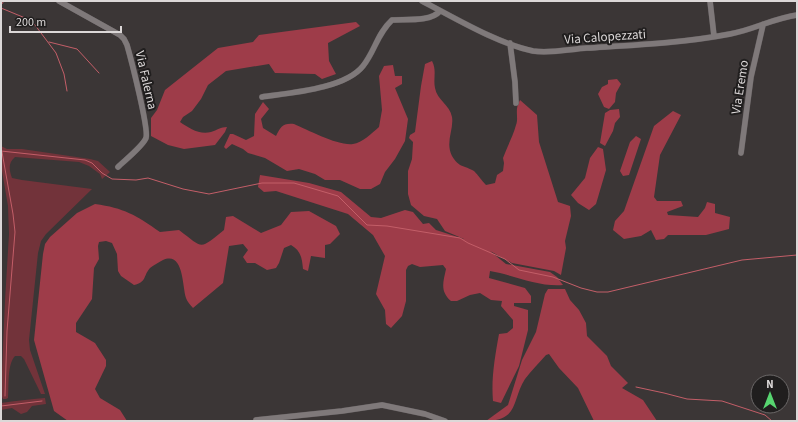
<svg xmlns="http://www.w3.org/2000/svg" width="798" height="422" viewBox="0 0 798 422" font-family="'Source Sans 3',sans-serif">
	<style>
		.green { fill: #72333a }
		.forest { fill: #9e3c49 }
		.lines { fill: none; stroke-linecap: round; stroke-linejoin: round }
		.stream { stroke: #c35e68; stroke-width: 1 }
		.minor-casing { stroke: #5a5556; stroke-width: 6 }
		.minor { stroke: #7f797a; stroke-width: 5.5 }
		.labels { text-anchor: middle; stroke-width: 4; stroke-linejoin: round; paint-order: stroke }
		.street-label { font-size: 13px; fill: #dcd8d8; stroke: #201e1e }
	</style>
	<rect width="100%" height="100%" fill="#3b3636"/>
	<!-- green -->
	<path class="green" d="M 1,146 L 7,149 L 22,149 L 90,159 L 98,161 L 110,172 L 102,179 L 100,174 L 89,166 L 79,162 L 15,157 C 8,163 9,169 12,178 L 22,180 L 92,189 L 46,234 L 41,241 L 38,253 L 29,340 L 30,350 L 45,394 L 41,394 L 24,359 L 21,356 L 15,356 C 7,364 9,387 8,398 L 6,399 L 3,399 L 1,395 L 5,301 L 9,234 L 8,206 L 1,165 Z
		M 45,398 L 46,404 L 32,406 L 27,412 L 21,414 L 12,408 L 1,410 L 1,403 C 15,401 30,399 45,398 Z"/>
	<!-- forest -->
	<path class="forest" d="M 356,22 L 360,26 L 328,43 L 329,61 L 336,74 L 322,79 L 315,74 L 275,73 L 269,64 L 226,71 L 208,85 L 201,99 L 192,111 L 183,117 L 180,122 C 189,128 199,135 211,132 C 217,130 221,127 227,127 L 225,132 L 215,145 L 184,149 L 168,145 L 151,136 L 151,118 L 157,110 L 165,90 L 218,48 L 253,42 L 259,35 Z
		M 432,61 C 437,70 433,79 435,88 C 437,100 450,105 452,117 C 454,130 445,142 452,156 C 459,168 464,165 474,171 C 478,175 482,181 486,185 L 495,183 L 497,175 L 503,171 L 504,163 L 503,158 C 507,147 513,136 516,125 C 519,117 514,110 520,100 L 537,115 L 539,142 L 558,202 L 570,206 L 571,216 L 565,241 L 566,248 L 561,275 L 554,271 L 512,263 L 490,251 L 506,264 L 550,272 L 557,277 L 563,285 C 538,287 514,275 490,271 L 489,278 L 525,288 L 531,296 L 531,303 L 514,303 L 514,306 L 528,310 L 528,330 L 519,366 L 501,403 L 493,401 C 491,379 495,356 499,334 L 507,333 L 513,328 L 513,320 L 501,306 L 502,301 L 491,300 L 480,293 L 470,295 L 457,301 L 451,301 C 440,291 443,283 446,269 L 443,265 L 420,267 L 412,264 L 408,266 L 406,270 L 406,301 L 402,316 L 391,328 L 386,324 L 385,310 L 376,294 L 385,256 L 373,235 L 348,214 L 276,191 L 264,192 L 258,187 L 260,175 L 309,183 L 341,192 L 371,217 L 381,218 L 405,210 L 413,212 L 423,224 L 429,223 L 436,230 L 464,239 L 445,231 L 437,219 L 424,216 L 411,205 L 408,194 L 408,171 L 412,159 L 413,142 L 409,138 L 410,135 L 415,132 L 421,86 L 425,64 Z
		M 393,65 L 395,76 L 402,76 L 402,84 L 395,88 L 408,119 L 405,141 L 395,159 L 385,172 L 380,184 L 371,189 L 360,189 L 340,180 L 325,180 L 315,174 L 299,169 L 287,171 L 265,158 L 248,153 L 243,149 L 232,144 L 226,149 L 224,147 L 230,134 L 233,134 L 246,140 L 254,136 L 255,114 L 263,102 L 269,109 L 261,119 L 263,128 L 276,136 C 281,127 282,123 294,124 C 308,130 338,146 353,144 C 362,143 372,133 379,127 L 382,110 L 379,76 L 384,66 Z
		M 617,79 L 621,84 L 616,93 L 615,102 L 609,109 L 604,107 L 598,94 L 602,87 L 608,84 L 608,80 Z
		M 619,109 L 620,117 L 615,123 L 613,131 L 605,146 L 600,143 L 605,113 L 610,110 Z
		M 673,111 L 681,115 L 660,155 L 654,197 L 657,201 L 681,201 L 683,206 L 667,212 L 668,215 L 698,217 L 705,208 L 707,202 L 715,204 L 715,213 L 730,217 L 729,229 L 706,235 L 668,235 L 664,239 L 656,240 L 651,230 L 641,236 L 624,239 L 613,230 L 615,221 L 624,211 L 654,126 Z
		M 636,136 L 641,139 L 629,175 L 623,176 L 620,171 L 630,142 Z
		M 598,147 L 603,149 L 606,170 L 596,204 L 589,210 L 578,203 L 571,195 L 585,178 L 590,158 Z
		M 95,204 C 124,208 136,215 160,232 L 179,230 C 204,249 199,250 224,230 L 226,217 L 233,216 L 261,233 L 281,225 L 291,212 L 309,211 L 336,226 L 340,234 L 330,244 L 325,245 L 325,258 L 311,256 L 308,271 L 303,269 C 302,258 301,251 291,245 L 284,248 L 279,263 L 276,268 L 267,270 L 255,263 L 247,263 L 243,257 L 248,250 L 243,244 L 229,246 L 223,283 L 193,308 C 190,305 187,301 186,298 C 182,286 184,251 163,260 C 159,262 154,265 150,268 C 143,276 147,282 134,285 L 121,276 L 118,271 L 117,254 L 112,243 L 106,241 L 99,242 L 98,246 L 99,259 L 94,268 L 92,299 L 76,323 L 76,332 L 95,343 L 106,360 L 106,366 L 95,389 L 100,398 L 120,410 L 127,421 L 68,421 L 54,411 L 34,340 L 43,254 L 45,244 L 50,237 L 77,213 Z
		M 548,289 L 565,289 L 570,300 L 579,310 L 586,323 L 587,336 L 607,356 L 611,366 L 628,383 L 622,388 L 643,400 L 657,421 L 594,421 L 578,388 L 559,368 L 549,354 L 546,355 C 539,363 531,371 525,379 C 512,399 519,421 486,421 L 508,405 L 522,360 L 536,332 L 545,294 Z"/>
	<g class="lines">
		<!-- stream -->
		<path class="stream" d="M 1,5 L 4,1
			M 1,8 L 30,20 L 35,25 L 56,53 L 64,74 L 67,91
			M 49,42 L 77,49 L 99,73
			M 1,151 L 85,160 L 92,163 L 102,173 L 112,179 L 136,180 L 148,178 L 183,189 L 209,194 L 262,183 L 294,183 L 338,196 L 367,225 L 387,226 L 460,238 L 468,243 L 505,259 L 519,270 L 553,277 L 581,288 L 597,292 L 608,292 L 742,260 L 797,255
			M 2,152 L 13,214 L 15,232 L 7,331 L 5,396
			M 636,387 L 664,393 L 687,399 L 722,401 L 765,415 L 772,421
			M 1,406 L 42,401"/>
		<defs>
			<path id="minor" d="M 59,1 L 120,35 L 124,39 L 127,45 C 131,59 149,129 146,138 C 143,146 124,161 118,167
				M 422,1 C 455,18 496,43 533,51 C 550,54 570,49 587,48 C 635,45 683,43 730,34 C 753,30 774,18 797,15
				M 710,1 L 714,36
				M 510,43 L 515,82 L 516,103
				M 262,97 C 289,93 345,89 363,66 C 375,51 377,34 392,20 C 406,19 431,22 440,11
				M 741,153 L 751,77 L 763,25
				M 256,420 L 342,411 L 382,405 L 425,414 L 445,421"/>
		</defs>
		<!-- minor casing -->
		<use href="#minor" class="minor-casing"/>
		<!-- minor -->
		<use href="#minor" class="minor"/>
	</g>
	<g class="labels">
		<!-- street labels -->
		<g class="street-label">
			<text transform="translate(605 36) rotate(-4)" y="5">Via Calopezzati</text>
			<text transform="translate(147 80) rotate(77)" y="5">Via Falerna</text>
			<text transform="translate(739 87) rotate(-81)" y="5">Via Eremo</text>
		</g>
	</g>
	<!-- border -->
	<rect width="798" height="422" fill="none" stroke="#dcd8d8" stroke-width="4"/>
	<!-- north arrow -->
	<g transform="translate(770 394)"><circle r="19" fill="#201e1e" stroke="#6b6868"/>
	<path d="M0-3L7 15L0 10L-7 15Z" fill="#57d570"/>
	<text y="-6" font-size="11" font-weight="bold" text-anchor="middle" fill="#dcd8d8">N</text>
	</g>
	<!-- scale -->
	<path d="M10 26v6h111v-6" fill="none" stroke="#dcd8d8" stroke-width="2"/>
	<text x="16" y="26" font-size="12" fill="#dcd8d8" stroke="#201e1e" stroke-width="3" paint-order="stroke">200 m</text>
</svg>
